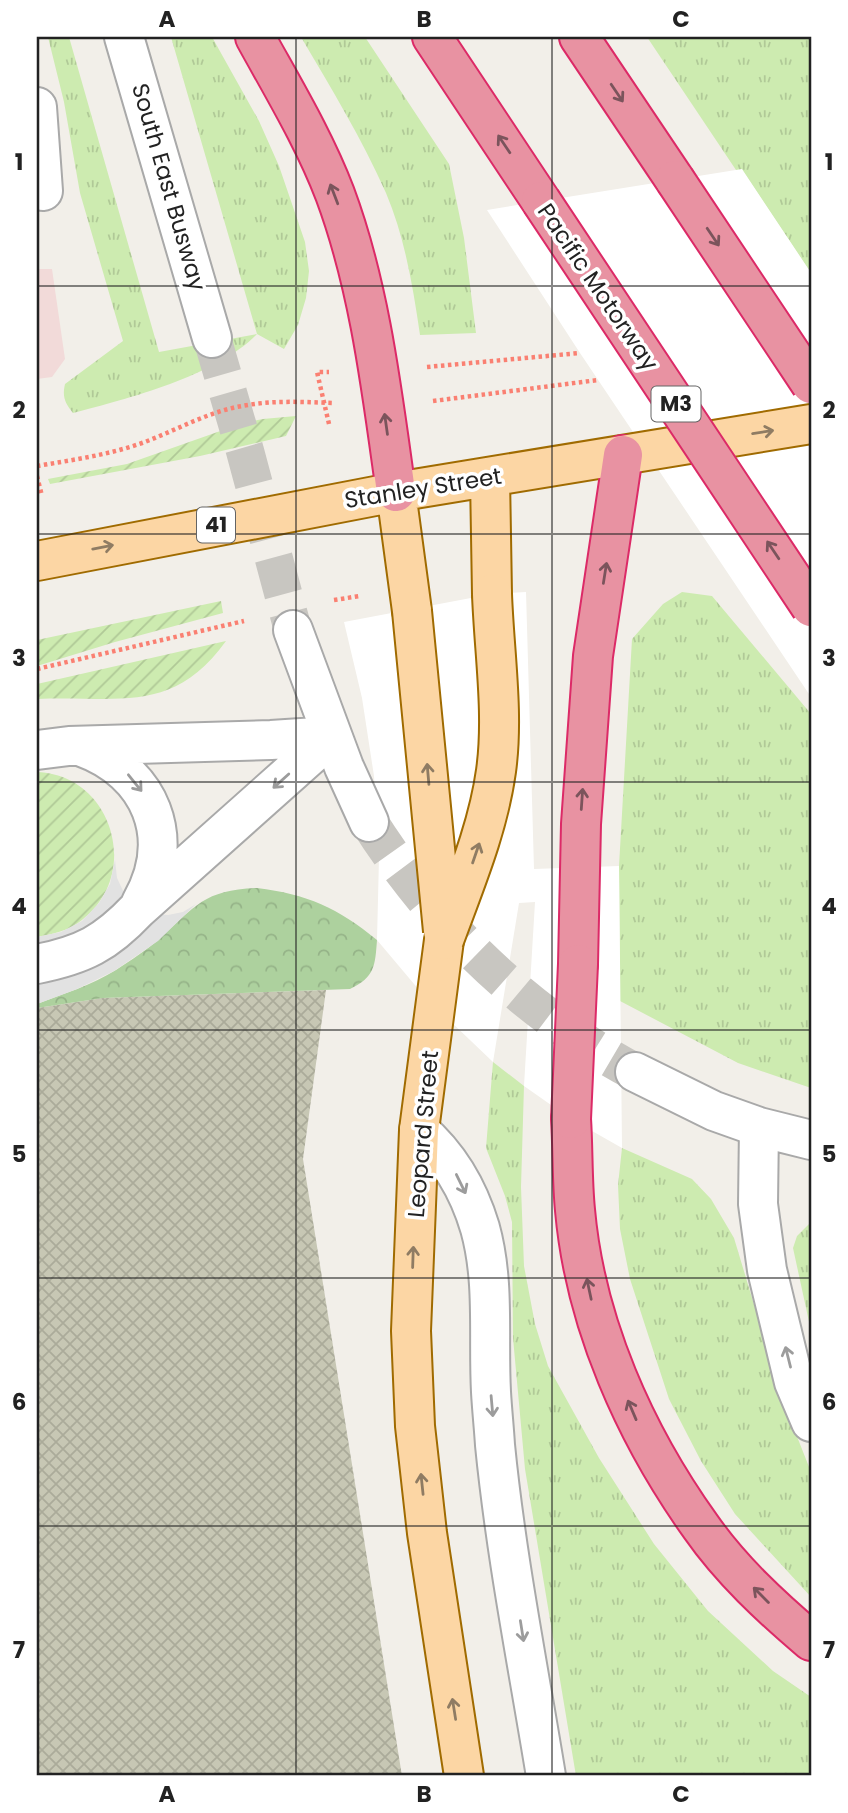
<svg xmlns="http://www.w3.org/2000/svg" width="848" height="1813" viewBox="0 0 848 1813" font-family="Poppins,sans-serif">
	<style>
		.commercial { fill: #f2dad9 }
		.construction { fill: url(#construction-cross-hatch) }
		.grass { fill: url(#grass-tufts) }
		.forest { fill: url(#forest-crowns) }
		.garden { fill: url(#garden-furrows) }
		.parking { fill: #e2e2e2 }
		.pier { fill: #fff }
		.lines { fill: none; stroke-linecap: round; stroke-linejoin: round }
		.minor-tunnel { stroke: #c8c6c1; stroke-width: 38; stroke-dasharray: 38 19; stroke-linecap: butt }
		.minor-casing { stroke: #a9a9a9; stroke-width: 42 }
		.major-casing { stroke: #a06b00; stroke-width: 42 }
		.highway-casing { stroke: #dc2a67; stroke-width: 42 }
		.path { stroke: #fa8072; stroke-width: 4.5; stroke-dasharray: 3.5 3.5; stroke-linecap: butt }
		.minor { stroke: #fff; stroke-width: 38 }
		.major { stroke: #fcd6a4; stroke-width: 38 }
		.highway { stroke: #e892a2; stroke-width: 38 }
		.major-bridge-casing { stroke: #a06b00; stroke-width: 42; stroke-linecap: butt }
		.highway-bridge-casing { stroke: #dc2a67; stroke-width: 42; stroke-linecap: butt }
		.major-bridge { stroke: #fcd6a4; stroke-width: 38 }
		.highway-bridge { stroke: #e892a2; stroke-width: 38 }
		.oneway { stroke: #7b545c }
		.oneway2 { stroke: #8f7c63 }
		.oneway3 { stroke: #9c9c9c }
		.grid { fill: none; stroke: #222; stroke-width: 2; stroke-opacity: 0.55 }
		.labels { text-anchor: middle; stroke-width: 7; stroke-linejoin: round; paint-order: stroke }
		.shield { fill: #fff; stroke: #646464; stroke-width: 2 }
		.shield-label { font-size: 21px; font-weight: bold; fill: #222 }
		.street-label { font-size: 23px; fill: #222; stroke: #fff }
		.neatline { fill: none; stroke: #222; stroke-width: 2.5 }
		.grid-label { font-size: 23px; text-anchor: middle; font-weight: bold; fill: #222 }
	</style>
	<defs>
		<pattern id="construction-cross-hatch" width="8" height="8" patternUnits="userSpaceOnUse" patternTransform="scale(1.75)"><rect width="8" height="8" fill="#c7c7b4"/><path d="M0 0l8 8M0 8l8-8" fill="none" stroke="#abab9a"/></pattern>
		<pattern id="grass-tufts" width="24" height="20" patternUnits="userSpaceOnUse" patternTransform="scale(1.75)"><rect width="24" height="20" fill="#cdebb0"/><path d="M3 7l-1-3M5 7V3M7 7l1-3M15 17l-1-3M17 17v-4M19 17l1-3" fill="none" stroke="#b0c997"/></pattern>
		<pattern id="forest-crowns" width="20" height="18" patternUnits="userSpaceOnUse" patternTransform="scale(1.75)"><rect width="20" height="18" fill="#add19e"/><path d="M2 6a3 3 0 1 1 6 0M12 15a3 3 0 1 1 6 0" fill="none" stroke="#95b388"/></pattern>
		<pattern id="garden-furrows" width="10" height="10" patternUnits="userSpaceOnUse" patternTransform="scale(1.75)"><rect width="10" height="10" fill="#cdebb0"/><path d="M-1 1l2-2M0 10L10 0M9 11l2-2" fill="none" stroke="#b0c997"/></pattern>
	</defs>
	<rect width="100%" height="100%" fill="#f2efe9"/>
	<!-- commercial -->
	<path class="commercial" d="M 37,269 L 52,269 L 65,359 L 52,377 L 37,379 Z"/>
	<!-- construction -->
	<path class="construction" d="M 326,990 L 303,1159 L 402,1776 L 37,1776 L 37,1008 L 103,998 Z"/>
	<!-- grass -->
	<path class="grass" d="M 48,37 L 69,37 L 159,352 L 257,334 L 171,37 L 212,37 L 259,121 L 279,166 L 305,242 L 309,271 L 306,298 L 298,325 L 284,349 L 257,334 C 218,375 128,399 73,413 C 65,403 62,397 65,384 L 123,341 L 80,193 L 64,102 Z
		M 301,37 L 365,37 L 449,164 L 464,238 L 476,333 L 420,335 C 413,287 405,238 386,193 C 362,139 331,88 301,37 Z
		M 647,37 L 811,37 L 811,273 L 742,170 L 736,170 Z
		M 682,592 L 712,596 L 811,714 L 811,1088 L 738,1063 L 620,1001 L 619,866 L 632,639 L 663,604 Z
		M 493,1062 L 524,1086 L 521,1187 L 524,1266 L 535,1324 L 548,1366 L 599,1458 L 654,1544 L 708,1611 L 773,1671 L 811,1697 L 811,1776 L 576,1776 L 525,1469 L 513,1338 L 512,1222 L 505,1196 L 486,1148 Z
		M 622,1148 L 692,1179 L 711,1199 L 734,1238 L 783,1401 L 811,1472 L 811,1597 L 735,1514 L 701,1461 L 669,1399 L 630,1279 L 620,1229 L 618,1185 Z
		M 811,1222 L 811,1331 L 793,1248 L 797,1236 Z"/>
	<!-- forest -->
	<path class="forest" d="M 257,888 C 307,894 338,908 377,940 C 375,966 375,977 350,989 L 103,998 L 37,1008 L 37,1004 C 63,994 92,985 116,970 C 131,960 147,950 160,938 C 196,906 204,890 257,888 Z"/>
	<!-- garden -->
	<path class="garden" d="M 296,416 L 286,436 L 200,456 L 50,484 L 48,479 L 127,464 L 243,423 L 263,419 Z
		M 221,601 L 223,613 L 115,642 L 37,666 L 37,640 Z
		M 226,641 C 172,716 117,695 37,699 L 37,684 Z
		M 37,772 C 113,775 142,874 82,920 C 69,931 52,934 37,937 Z"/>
	<!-- parking -->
	<path class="parking" d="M 115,860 L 117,878 L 125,895 L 153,914 L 168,915 L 183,912 L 196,904 L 158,941 L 114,971 L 77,989 L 37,1004 L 37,937 L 61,932 L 82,921 L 99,903 L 110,884 Z"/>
	<!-- pier -->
	<path class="pier" d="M 742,169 L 811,273 L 811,697 L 580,353 L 487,210 Z
		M 526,592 L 534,869 L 619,866 L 622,1148 L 571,1119 L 524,1086 L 535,902 L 519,903 L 493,1062 L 425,997 L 377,940 L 379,858 L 374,776 L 362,698 L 344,622 L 492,594 Z"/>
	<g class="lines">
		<!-- minor-tunnel -->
		<path class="minor-tunnel" d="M 212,338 L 245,451 L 293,630
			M 369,822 C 434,925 528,1015 635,1072"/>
		<defs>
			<path id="minor" d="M 124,37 L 212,338
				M 37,107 L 43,191
				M 293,630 L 344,767 L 369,822
				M 82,747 C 151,772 178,838 141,903
				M 37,750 L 69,746 L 271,740 L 332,736
				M 37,964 C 83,955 106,943 138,909 L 332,736
				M 635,1072 L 714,1111 L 759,1127 L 811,1140
				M 759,1127 L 758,1204 L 767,1270 L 794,1382 L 811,1422
				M 419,1130 C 449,1156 469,1191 480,1228 C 495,1282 488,1337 491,1392 C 492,1410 494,1428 495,1445 C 506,1556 528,1666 546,1776"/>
			<path id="major" d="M 490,477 L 492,594
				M 396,492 L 412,611
				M 37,561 L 396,492 L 811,424
				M 444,940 L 419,1130 L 411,1331 L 415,1426 L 427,1533 L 464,1776"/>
			<path id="highway" d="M 255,37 C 283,88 314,139 335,194 C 370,288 382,392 396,492
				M 432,37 L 541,201
				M 579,37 L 675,180
				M 578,964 L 581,824 L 593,656 L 623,455
				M 571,1119 C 573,1149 572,1180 575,1210 C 585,1323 635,1435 701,1527 C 731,1570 771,1607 811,1641"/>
		</defs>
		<!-- minor casing -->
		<use href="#minor" class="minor-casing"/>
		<!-- major casing -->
		<use href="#major" class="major-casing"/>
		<!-- highway casing -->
		<use href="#highway" class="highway-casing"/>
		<!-- path -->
		<path class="path" d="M 427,367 L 580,353
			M 433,401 L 598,380
			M 329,424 L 317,372 L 329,372
			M 37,466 C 72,460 108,455 142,443 C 175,431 207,412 242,406 C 272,400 303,402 333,403
			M 37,476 L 42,496
			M 334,600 L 360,596
			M 37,669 L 244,621"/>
		<!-- minor -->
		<use href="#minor" class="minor"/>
		<!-- major -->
		<use href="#major" class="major"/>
		<!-- highway -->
		<use href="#highway" class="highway"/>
		<defs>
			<path id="major-bridge" d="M 412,611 L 443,931
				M 444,940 C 464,885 488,829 496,771 C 504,714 494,651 492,594"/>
			<path id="highway-bridge" d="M 675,180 L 811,384
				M 541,201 L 811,607
				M 571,1119 L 578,964"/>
		</defs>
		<!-- major-bridge casing -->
		<use href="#major-bridge" class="major-bridge-casing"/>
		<!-- highway-bridge casing -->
		<use href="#highway-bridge" class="highway-bridge-casing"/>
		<!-- major-bridge -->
		<use href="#major-bridge" class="major-bridge"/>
		<!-- highway-bridge -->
		<use href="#highway-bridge" class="highway-bridge"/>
	</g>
	<!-- one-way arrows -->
	<defs><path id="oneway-shaft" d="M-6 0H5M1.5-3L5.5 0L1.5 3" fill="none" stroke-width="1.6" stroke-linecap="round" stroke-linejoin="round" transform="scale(1.75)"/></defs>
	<g class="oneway">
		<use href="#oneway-shaft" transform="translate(617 93) rotate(56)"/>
		<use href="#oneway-shaft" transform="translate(504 144) rotate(-124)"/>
		<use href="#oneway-shaft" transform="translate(334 194) rotate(-111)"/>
		<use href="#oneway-shaft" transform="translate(713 237) rotate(56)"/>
		<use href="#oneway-shaft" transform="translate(386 424) rotate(-98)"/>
		<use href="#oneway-shaft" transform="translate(773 550) rotate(-124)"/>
		<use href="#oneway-shaft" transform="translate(605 573) rotate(-81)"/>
		<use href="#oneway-shaft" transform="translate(582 799) rotate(-86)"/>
		<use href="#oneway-shaft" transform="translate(589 1289) rotate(-102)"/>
		<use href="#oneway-shaft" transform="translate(632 1410) rotate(-113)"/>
		<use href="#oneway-shaft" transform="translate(761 1595) rotate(-135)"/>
	</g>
	<g class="oneway2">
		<use href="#oneway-shaft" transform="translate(763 432) rotate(-9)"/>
		<use href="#oneway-shaft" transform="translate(103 547) rotate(-11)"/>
		<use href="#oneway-shaft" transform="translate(428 774) rotate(-95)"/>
		<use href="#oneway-shaft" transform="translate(476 853) rotate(-71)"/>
		<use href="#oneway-shaft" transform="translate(413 1257) rotate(-88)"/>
		<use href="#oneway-shaft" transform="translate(422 1484) rotate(-96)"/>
		<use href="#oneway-shaft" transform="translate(454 1709) rotate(-99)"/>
	</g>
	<g class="oneway3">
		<use href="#oneway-shaft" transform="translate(281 781) rotate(138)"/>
		<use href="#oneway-shaft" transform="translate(135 783) rotate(51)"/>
		<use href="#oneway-shaft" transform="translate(461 1184) rotate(64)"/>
		<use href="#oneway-shaft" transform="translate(788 1357) rotate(-104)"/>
		<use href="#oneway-shaft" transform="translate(492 1406) rotate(85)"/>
		<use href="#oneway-shaft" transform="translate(522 1631) rotate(81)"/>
	</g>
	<!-- grid -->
	<path class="grid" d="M 296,37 L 296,1776M 552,37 L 552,1776M 37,286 L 811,286M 37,534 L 811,534M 37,782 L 811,782M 37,1030 L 811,1030M 37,1278 L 811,1278M 37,1526 L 811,1526"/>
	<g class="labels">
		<!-- shield labels -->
		<g class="shield">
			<rect x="651.5" y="386.5" width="49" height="35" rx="5"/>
			<rect x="197" y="507.5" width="38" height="35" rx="5"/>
		</g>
		<g class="shield-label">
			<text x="676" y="411">M3</text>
			<text x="216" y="532">41</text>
		</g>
		<!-- street labels -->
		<g class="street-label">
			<text transform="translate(169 187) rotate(74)" y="8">South East Busway</text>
			<text transform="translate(598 287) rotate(56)" y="8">Pacific Motorway</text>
			<text transform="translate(423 488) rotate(-9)" y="8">Stanley Street</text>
			<text transform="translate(423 1134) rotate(-85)" y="8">Leopard Street</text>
		</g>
	</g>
	<!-- border -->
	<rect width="848" height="1813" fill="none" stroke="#ffffff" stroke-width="77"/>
	<rect x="38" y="38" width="772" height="1736" class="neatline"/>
	<g class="grid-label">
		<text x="167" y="27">A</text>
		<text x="424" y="27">B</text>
		<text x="681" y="27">C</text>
		<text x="19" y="170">1</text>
		<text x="829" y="170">1</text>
		<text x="19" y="418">2</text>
		<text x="829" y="418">2</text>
		<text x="19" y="666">3</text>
		<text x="829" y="666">3</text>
		<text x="19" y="914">4</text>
		<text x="829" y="914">4</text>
		<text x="19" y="1162">5</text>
		<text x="829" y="1162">5</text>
		<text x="19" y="1410">6</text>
		<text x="829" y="1410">6</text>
		<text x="19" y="1658">7</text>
		<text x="829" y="1658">7</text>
		<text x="167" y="1802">A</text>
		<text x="424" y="1802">B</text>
		<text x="681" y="1802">C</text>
	</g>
</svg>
